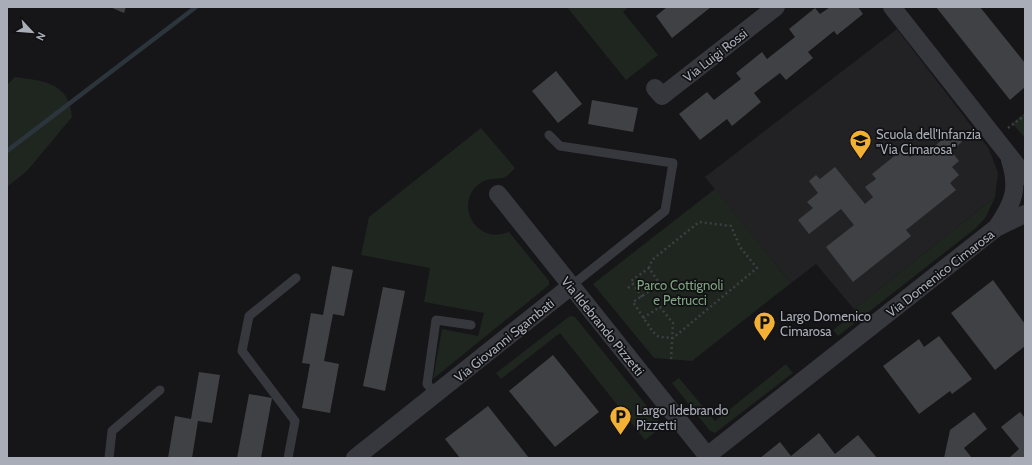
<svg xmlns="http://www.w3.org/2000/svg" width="1032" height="465" viewBox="0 0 1032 465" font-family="Cabin,sans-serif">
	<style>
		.built { fill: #222225 }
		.green { fill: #1e261f }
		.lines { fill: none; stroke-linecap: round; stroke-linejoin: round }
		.stream { stroke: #2c353c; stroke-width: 4.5 }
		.building { fill: #404145 }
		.path { stroke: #3d3f44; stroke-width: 2.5; stroke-dasharray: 2 3; stroke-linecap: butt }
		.service { stroke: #37383d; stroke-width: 9 }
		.minor { stroke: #37383d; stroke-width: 18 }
		.labels { text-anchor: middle; stroke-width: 3.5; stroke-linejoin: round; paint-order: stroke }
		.street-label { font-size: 13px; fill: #a8adb8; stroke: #111113 }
		.poi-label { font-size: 13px; fill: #a8adb8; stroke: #111113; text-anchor: start }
		.park-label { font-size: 13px; fill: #7fa381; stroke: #111113 }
	</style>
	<rect width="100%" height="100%" fill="#161618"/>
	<!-- built -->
	<path class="built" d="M 897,29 L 989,149 L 998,173 L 995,197 L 854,309 L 816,264 L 791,283 L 705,177 Z"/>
	<!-- green -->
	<path class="green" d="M 567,7 L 629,7 L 623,12 L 658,55 L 626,80 Z
		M 15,77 C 44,81 69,82 72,117 L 27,171 L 7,187 L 7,85 Z
		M 1025,113 L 1025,138 L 1012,123 Z
		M 481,128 L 515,168 C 512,171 507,177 503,178 C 496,179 489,178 482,182 C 465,192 464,214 477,227 C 487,236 497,236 509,232 L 549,281 L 549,285 L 433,379 L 442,329 L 478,336 L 484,313 L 424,302 L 430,268 L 361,255 L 369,217 Z
		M 715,189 L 791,283 L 692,361 L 654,358 L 593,284 Z
		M 995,197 L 986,217 L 976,228 L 838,336 L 833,330 L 855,313 L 854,309 Z
		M 570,316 L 575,317 L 663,426 L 645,440 L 560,333 L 501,379 L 496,373 Z
		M 786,364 L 793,373 L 715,433 L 710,431 L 672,383 L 679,378 L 715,421 Z"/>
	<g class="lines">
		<!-- stream -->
		<path class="stream" d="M 7,151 L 196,7"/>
	</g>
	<!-- building -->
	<path class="building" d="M 110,7 L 126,7 L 124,13 Z
		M 667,7 L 711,7 L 672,38 L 656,16 Z
		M 830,7 L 858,7 L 863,14 L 837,35 L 834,31 L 808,52 L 813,58 L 786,80 L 780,73 L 754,93 L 761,102 L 732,126 L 727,119 L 700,140 L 679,114 L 707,92 L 714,100 L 741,79 L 736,73 L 762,52 L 767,59 L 795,37 L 789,29 L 815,8 L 820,14 Z
		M 936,7 L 980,7 L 1025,63 L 1025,87 L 1010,100 Z
		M 556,71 L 582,104 L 558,123 L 532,91 Z
		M 592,100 L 638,108 L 633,132 L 588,124 Z
		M 953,131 L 962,142 L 951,151 L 959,161 L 952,167 L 959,175 L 950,183 L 956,190 L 906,230 L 911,236 L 853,282 L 826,247 L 854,225 L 841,209 L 809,234 L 798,220 L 813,208 L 807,202 L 818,193 L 809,181 L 816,175 L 820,179 L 835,167 L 865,204 L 873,197 L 865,187 L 876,179 L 872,174 L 903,149 L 910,157 L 921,148 L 925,154 Z
		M 332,266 L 353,270 L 344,316 L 333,314 L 324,361 L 339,364 L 330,413 L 302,408 L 310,364 L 302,363 L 311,313 L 323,315 Z
		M 993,280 L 1025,324 L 1025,346 L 995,370 L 951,313 Z
		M 383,287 L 405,291 L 385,391 L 363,386 Z
		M 939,336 L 972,379 L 952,394 L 950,391 L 919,414 L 883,366 L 919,339 L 924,347 Z
		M 553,355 L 599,412 L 555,447 L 509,391 Z
		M 199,372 L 220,375 L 212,423 L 198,421 L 192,458 L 168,458 L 175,416 L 191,419 Z
		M 249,394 L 272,398 L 261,458 L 237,458 Z
		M 488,406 L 529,458 L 460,458 L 445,439 Z
		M 974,412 L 987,429 L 964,448 L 972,458 L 944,458 L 950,430 Z
		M 1020,412 L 1025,418 L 1025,458 L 1009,458 L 1019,449 L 1001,427 Z
		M 819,433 L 835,454 L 858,435 L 877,458 L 760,458 L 780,442 L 791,456 Z"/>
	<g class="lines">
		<!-- path -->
		<path class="path" d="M 1008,128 L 1025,115
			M 628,288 L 633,284
			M 642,297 L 631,281 L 649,268 L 660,284 L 633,302 L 653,332 L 659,337 L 673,338 L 757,268 L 740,247 L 731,226 L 699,222 L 652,260 L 649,268
			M 643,318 L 660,307 L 673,323 L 671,360"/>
		<!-- service -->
		<path class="service" d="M 549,135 L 560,146 L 673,163 L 665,211 L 571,286
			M 436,394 L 427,384 L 436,320 L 471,325
			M 109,458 L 112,431 L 160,390
			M 288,458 L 295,421 L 242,351 L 249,316 L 296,278"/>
		<!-- minor -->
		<path class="minor" d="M 892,7 L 1025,176
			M 655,88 L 662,96 L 776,7
			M 498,194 L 709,458
			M 997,227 C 1014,202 1019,188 1010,160
			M 707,456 L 996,228 L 1025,214
			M 355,458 L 571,286"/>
	</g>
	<!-- icons -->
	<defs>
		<symbol id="school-pin" viewBox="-11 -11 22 30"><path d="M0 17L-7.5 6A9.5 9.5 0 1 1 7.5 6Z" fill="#f2b134" stroke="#111113"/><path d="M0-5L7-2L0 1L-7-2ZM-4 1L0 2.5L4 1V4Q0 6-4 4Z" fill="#111"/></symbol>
		<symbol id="parking-pin" viewBox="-11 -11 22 30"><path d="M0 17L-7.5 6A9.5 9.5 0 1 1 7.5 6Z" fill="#f2b134" stroke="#111113"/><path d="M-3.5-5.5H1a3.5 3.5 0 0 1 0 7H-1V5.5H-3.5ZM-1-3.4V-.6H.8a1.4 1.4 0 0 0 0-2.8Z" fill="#111"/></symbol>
	</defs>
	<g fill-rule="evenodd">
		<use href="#school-pin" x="848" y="128" width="25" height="34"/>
		<use href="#parking-pin" x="752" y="310" width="25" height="34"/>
		<use href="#parking-pin" x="608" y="404" width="25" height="34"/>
	</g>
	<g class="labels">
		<!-- street labels -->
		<g class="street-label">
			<text transform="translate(715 55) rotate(-38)" y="5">Via Luigi Rossi</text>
			<text transform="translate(940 273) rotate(-38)" y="5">Via Domenico Cimarosa</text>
			<text transform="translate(603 326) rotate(51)" y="5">Via Ildebrando Pizzetti</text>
			<text transform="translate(504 340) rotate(-39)" y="5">Via Giovanni Sgambati</text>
		</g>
		<!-- poi labels -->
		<g class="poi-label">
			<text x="876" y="139">Scuola dell'Infanzia<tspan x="876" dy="15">"Via Cimarosa"</tspan></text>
			<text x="780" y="321">Largo Domenico<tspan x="780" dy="15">Cimarosa</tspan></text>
			<text x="636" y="415">Largo Ildebrando<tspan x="636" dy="15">Pizzetti</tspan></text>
		</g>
		<!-- park labels -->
		<g class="park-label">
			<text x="680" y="290">Parco Cottignoli<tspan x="680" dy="15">e Petrucci</tspan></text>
		</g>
	</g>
	<!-- border -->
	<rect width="1032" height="465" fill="none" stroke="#a8adb8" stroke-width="16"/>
	<!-- north arrow -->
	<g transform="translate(32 32) rotate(116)" stroke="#111113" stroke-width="3" paint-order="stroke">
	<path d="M0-3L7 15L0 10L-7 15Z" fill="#a8adb8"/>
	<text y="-6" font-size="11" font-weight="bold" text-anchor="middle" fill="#a8adb8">N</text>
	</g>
</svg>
